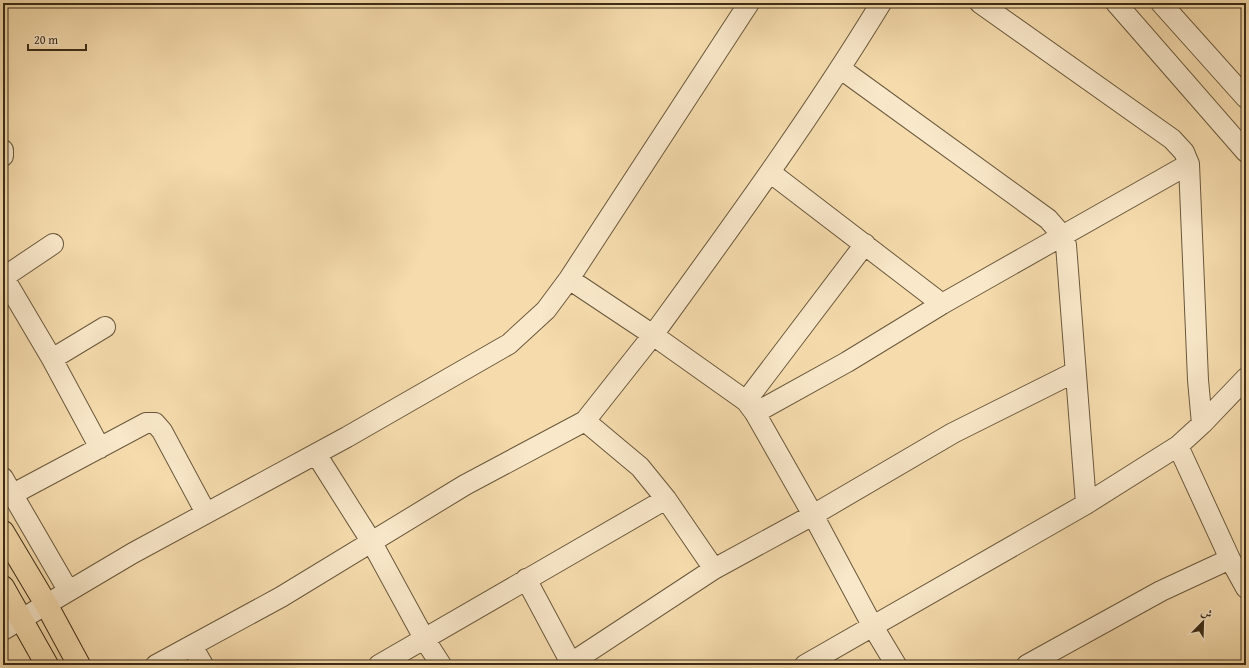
<svg xmlns="http://www.w3.org/2000/svg" width="1249" height="668" viewBox="0 0 1249 668" font-family="'Gentium Book Plus',Amiri,serif">
	<style>
		.lines { fill: none; stroke-linecap: round; stroke-linejoin: round }
		.minor-casing { stroke: #6a583c; stroke-width: 22 }
		.major-casing { stroke: #3c2c16; stroke-width: 24 }
		.minor { stroke: #f9e8ca; stroke-width: 20 }
		.major { stroke: #f6dcad; stroke-width: 22 }
	</style>
	<rect width="100%" height="100%" fill="#f6dcad"/>
	<filter id="stains"><feTurbulence type="fractalNoise" baseFrequency=".005" numOctaves="4"/><feColorMatrix values="0 0 0 0 .2 0 0 0 0 .09 0 0 0 0 .02 0 0 0 .5 -.17"/></filter>
	<radialGradient id="worn" r=".72"><stop offset=".6" stop-color="#630" stop-opacity="0"/><stop offset="1" stop-color="#630" stop-opacity=".3"/></radialGradient>
	<g class="lines">
		<defs>
			<path id="minor" d="M 980,3 L 1172,139 L 1184,152 L 1189,164 L 1198,380 L 1202,424
				M 1116,3 L 1246,152
				M 1161,3 L 1246,98
				M 841,69 L 1048,219 L 1062,235 L 1066,245 L 1086,504
				M 3,150 L 3,156
				M 771,173 L 942,304
				M 3,276 L 52,359 L 100,448
				M 4,277 L 53,244
				M 569,279 L 653,335 C 732,226 811,118 881,3
				M 52,359 L 105,327
				M 746,401 L 865,244
				M 755,413 L 813,515 L 953,433 L 1075,372
				M 585,421 L 640,467 L 666,499 L 714,569 L 813,515 L 872,625 L 896,665
				M 1178,446 L 1230,559 L 1246,588
				M 316,454 L 371,541 L 425,640 L 441,665
				M 3,478 L 68,590
				M 13,494 L 146,423 L 155,423 L 162,431 L 206,513
				M 526,579 L 572,665
				M 3,630 L 133,553 L 347,437 L 509,344 L 546,310 L 569,279 L 749,3
				M 192,646 L 203,665
				M 571,663 L 714,569
				M 156,665 L 281,597 L 465,485 L 585,421 L 653,335 L 746,401 L 755,413 L 847,362 L 942,304 L 1189,164
				M 379,665 L 666,499
				M 805,665 L 1086,504 L 1178,446 L 1202,424 L 1246,378
				M 1027,665 L 1161,591 L 1230,559"/>
			<path id="major" d="M 3,532 L 46,604 L 79,665
				M 3,587 L 47,665"/>
		</defs>
		<!-- minor casing -->
		<use href="#minor" class="minor-casing"/>
		<!-- major casing -->
		<use href="#major" class="major-casing"/>
		<!-- minor -->
		<use href="#minor" class="minor"/>
		<!-- major -->
		<use href="#major" class="major"/>
	</g>
	<!-- margin -->
	<rect width="1249" height="668" fill="none" stroke="#f6dcad" stroke-width="16"/>
	<rect x="4" y="4" width="1241" height="660" fill="none" stroke="#3c2c16" stroke-width="2"/>
	<rect x="8" y="8" width="1233" height="652" fill="none" stroke="#3c2c16"/>
	<!-- north arrow -->
	<g transform="translate(1203 622) rotate(23)" stroke="#f9e8ca" stroke-width="3" paint-order="stroke">
	<path d="M0-3L7 15L0 10L-7 15Z" fill="#3c2c16"/>
	<text y="-6" font-size="11" font-weight="bold" text-anchor="middle" fill="#3c2c16">ش</text>
	</g>
	<!-- scale -->
	<path d="M28 44v6h58v-6" fill="none" stroke="#3c2c16" stroke-width="2"/>
	<text x="34" y="44" font-size="12" fill="#3c2c16" stroke="#f9e8ca" stroke-width="3" paint-order="stroke">20 m</text>
	<rect width="100%" height="100%" filter="url(#stains)"/>
	<rect width="100%" height="100%" fill="url(#worn)"/>
</svg>
